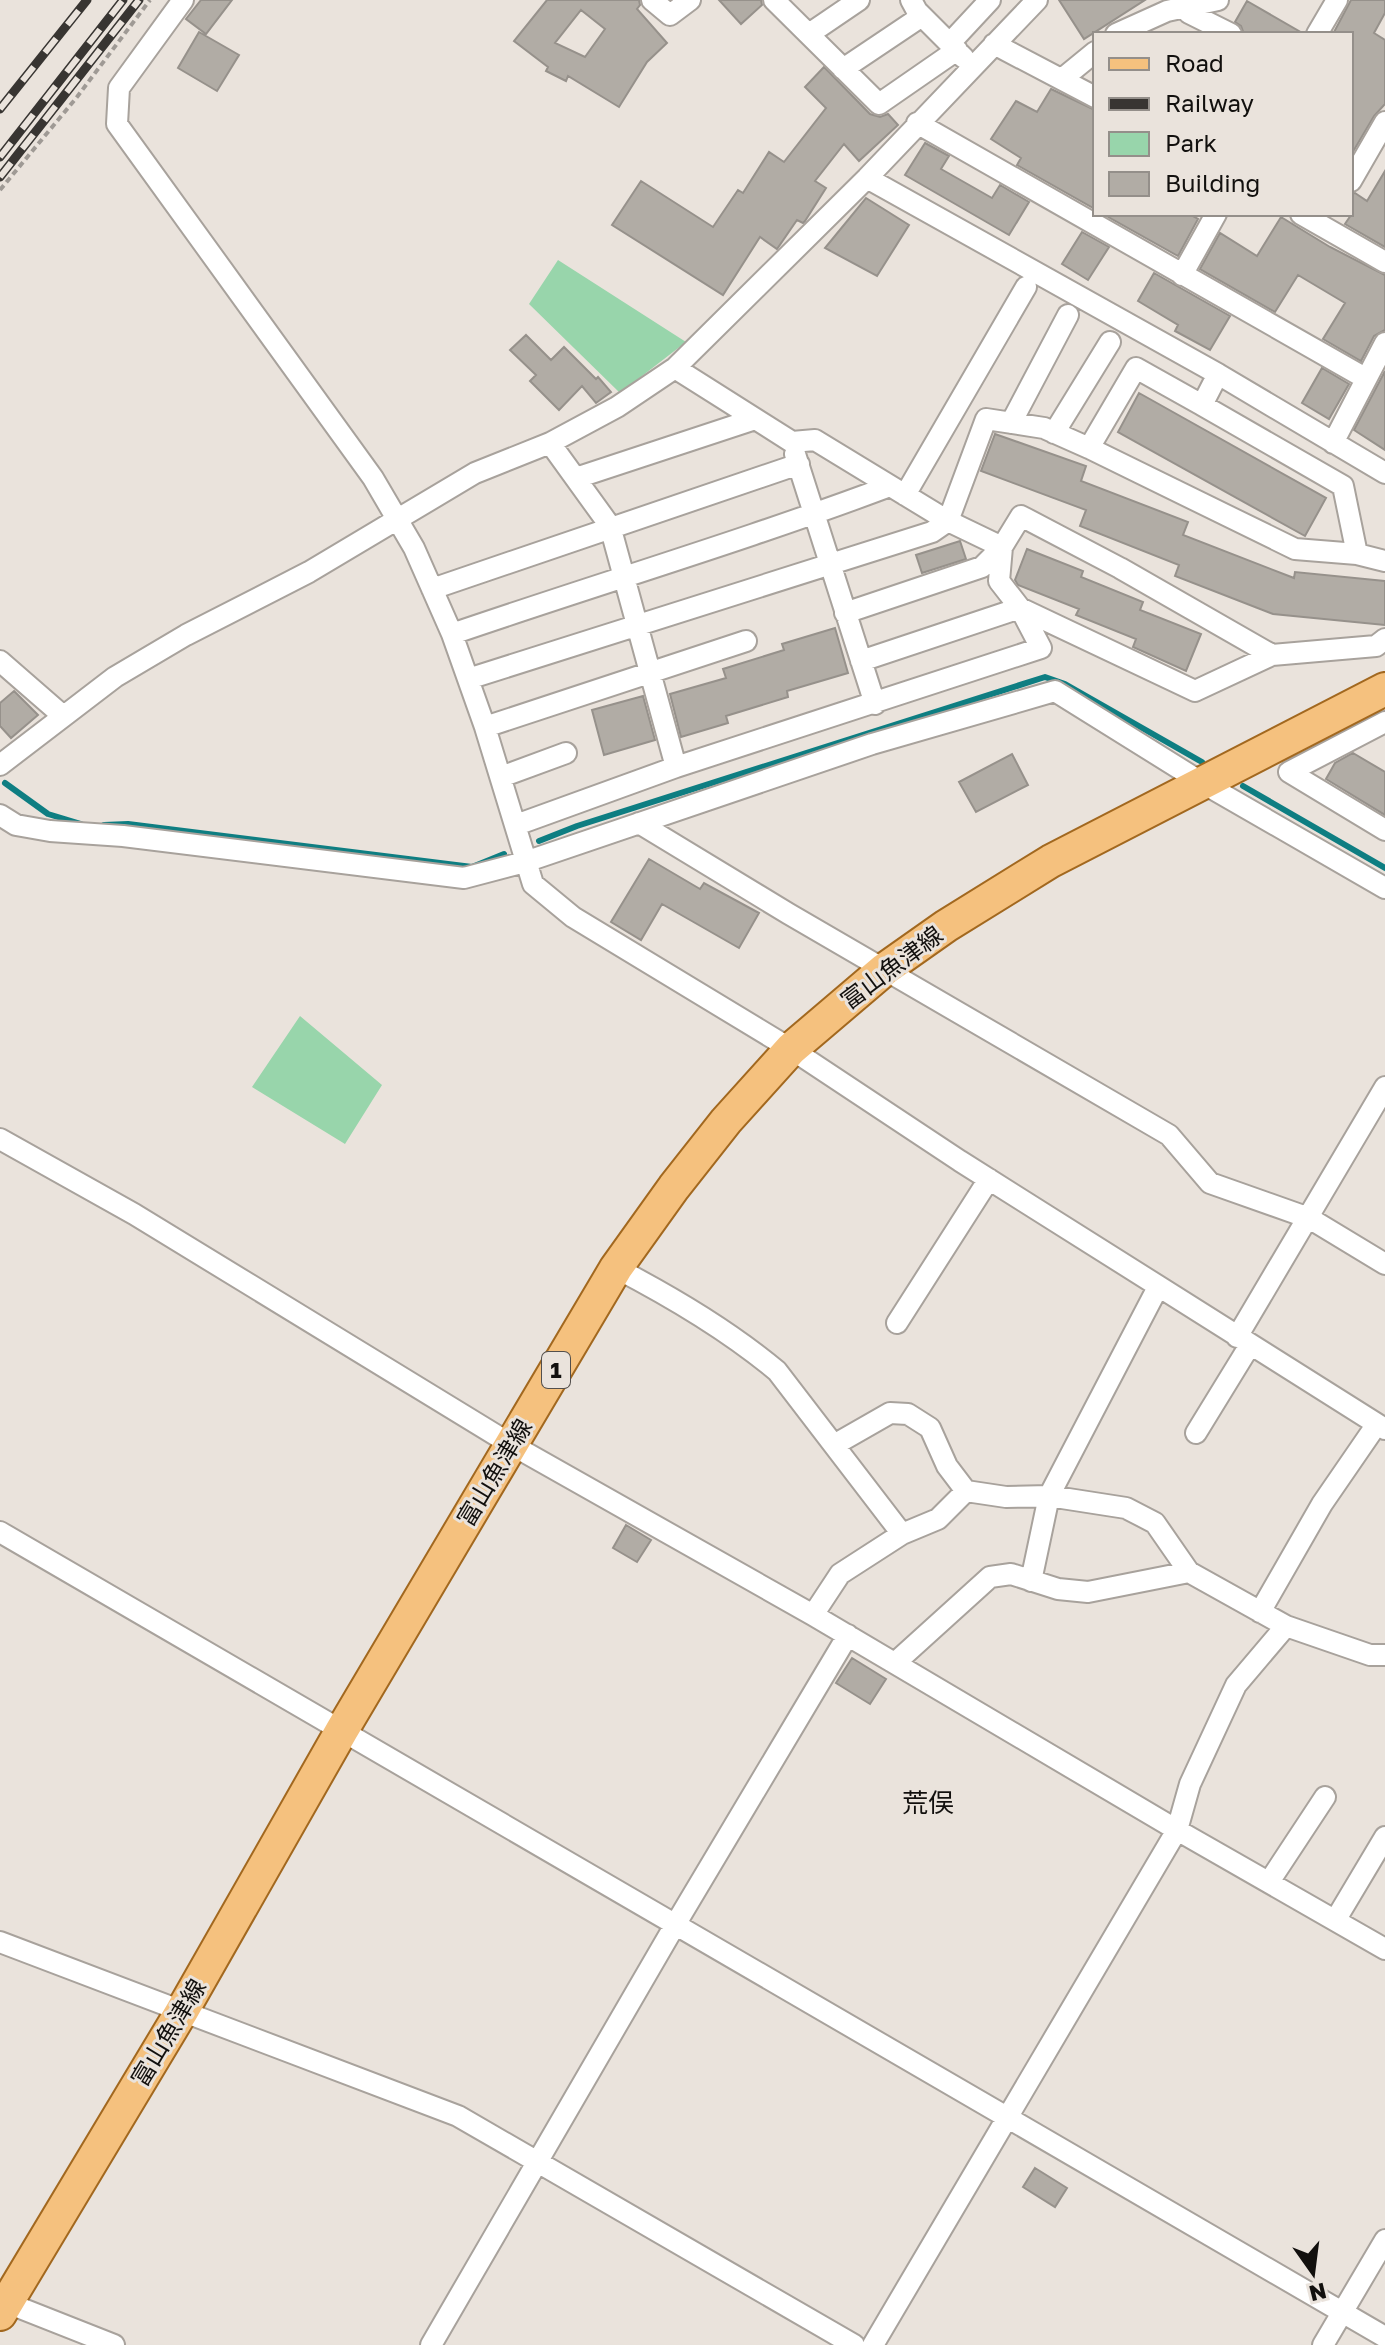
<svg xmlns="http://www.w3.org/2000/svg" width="1385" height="2345" viewBox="0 0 1385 2345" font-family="'Golos Text','Noto Sans JP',sans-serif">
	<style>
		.green { fill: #98d5ab }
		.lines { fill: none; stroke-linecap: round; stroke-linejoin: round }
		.stream { stroke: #0e7e82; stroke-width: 6 }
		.building { fill: #b1aca5; stroke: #96918b; stroke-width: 2; fill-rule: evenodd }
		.minor-casing { stroke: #a8a29c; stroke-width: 24 }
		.primary-casing { stroke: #a2681f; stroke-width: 36 }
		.path { stroke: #9f9a95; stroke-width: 4; stroke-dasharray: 6 4; stroke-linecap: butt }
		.minor { stroke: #fff; stroke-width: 20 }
		.primary { stroke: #f5c17e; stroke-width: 32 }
		.rail-casing { stroke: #383532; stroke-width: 9 }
		.rail { stroke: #eae3dc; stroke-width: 6; stroke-dasharray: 18; stroke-linecap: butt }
		.labels { text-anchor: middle; stroke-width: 6; stroke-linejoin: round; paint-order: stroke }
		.shield { fill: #eae3dc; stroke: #534f4c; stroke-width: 2 }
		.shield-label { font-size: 22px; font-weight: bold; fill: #12100e }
		.street-label { font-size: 24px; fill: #12100e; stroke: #eae3dc }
		.neighbourhood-label { font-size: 26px; fill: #12100e; stroke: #eae3dc }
	</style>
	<rect width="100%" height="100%" fill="#eae3dc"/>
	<!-- green -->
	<path class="green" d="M 558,260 L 686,342 L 620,393 L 529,304 Z
		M 300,1016 L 382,1085 L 345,1144 L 252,1087 Z"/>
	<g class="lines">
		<!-- stream -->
		<path class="stream" d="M 5,783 L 48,814 L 81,824
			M 1243,786 L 1385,868
			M 104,825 L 128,824 L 472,867 L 504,854
			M 539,841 L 577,826 L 1045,677 L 1065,684 L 1202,762"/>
	</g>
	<!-- building -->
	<path class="building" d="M 201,0 L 232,0 L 206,34 L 186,19 Z
		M 547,0 L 639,0 L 640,5 L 637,9 L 667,43 L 647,62 L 619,107 L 568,76 L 566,81 L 546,71 L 548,67 L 514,41 ZM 581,10 L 605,29 L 585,57 L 555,43 Z
		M 719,0 L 761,0 L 762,5 L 741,24 Z
		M 1059,0 L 1145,0 L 1084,39 Z
		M 1351,0 L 1385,0 L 1385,13 L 1374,33 L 1385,40 L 1385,104 L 1374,116 L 1351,155 L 1351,34 L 1333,34 Z
		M 1247,1 L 1304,34 L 1244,34 L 1241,26 L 1235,22 Z
		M 199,32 L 239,55 L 217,91 L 178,68 Z
		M 824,67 L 870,114 L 880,117 L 888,114 L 898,125 L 859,161 L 844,144 L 815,181 L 826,188 L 805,221 L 803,223 L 797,220 L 777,249 L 760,237 L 723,295 L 612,225 L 641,181 L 713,227 L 738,190 L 743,193 L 769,152 L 784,162 L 826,108 L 805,87 Z
		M 1051,89 L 1095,110 L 1095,209 L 1017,165 L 1021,158 L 991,139 L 1016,101 L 1037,112 Z
		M 925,143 L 949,156 L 941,169 L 992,198 L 1000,185 L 1029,202 L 1009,235 L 905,175 Z
		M 1385,171 L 1385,247 L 1345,224 L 1351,215 L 1351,194 L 1355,193 L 1367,201 Z
		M 866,198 L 909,225 L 877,276 L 825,248 Z
		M 1103,214 L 1189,214 L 1198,219 L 1178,256 Z
		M 1281,217 L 1330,247 L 1385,275 L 1385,330 L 1374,336 L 1361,361 L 1323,339 L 1345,303 L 1298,275 L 1275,312 L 1200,269 L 1220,233 L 1257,256 Z
		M 1082,232 L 1109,247 L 1088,280 L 1062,264 Z
		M 1154,273 L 1230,316 L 1210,350 L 1175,331 L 1178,325 L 1138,301 Z
		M 526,335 L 551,360 L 564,347 L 596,379 L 598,377 L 611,392 L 596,403 L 582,386 L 559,410 L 530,381 L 536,375 L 510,350 Z
		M 1322,368 L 1349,384 L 1329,419 L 1302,403 Z
		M 1385,371 L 1385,450 L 1354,430 Z
		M 1139,393 L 1326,498 L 1305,536 L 1118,432 Z
		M 995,434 L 1086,466 L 1081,481 L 1188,522 L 1183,535 L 1294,578 L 1295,572 L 1385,581 L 1385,625 L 1273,614 L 1175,576 L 1179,565 L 1080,526 L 1086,510 L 981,471 Z
		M 960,541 L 966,559 L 922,573 L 916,555 Z
		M 1027,549 L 1083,571 L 1081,577 L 1143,602 L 1140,610 L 1201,634 L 1186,671 L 1133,647 L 1136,639 L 1076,615 L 1079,609 L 1018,585 L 1015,580 Z
		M 835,628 L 848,673 L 787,691 L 788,697 L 726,716 L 728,723 L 681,737 L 670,694 L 726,678 L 723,669 L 784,650 L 782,644 Z
		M 14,691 L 38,715 L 11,738 L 0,726 L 0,703 Z
		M 643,696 L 655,740 L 604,755 L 592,710 Z
		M 1353,753 L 1385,772 L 1385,815 L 1326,779 L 1335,763 Z
		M 1012,754 L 1028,785 L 976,812 L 959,782 Z
		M 649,859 L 700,889 L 704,883 L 759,913 L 739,948 L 662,904 L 641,940 L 611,922 Z
		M 626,1525 L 651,1540 L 637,1562 L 613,1548 Z
		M 852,1658 L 886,1679 L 870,1704 L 836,1683 Z
		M 1035,2168 L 1067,2188 L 1055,2207 L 1023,2187 Z"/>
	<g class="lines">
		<defs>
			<path id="minor" d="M 183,0 L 119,88 L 117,124 L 373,478 L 414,548 L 452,634 L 485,727 L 533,884 L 573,917 L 791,1049 L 960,1161 L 1385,1429
				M 652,0 L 670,15 L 690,0
				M 774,0 L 879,104 L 957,50
				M 911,0 L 917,11 L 964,58
				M 1187,7 L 1189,13 L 1231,34
				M 809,34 L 859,0
				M 1116,34 L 1167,11 L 1218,0
				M 1317,34 L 1337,0
				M 950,43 L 990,0
				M 994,44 L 1095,97
				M 843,69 L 922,16
				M 1062,79 L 1095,52
				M 917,123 L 1365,378
				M 867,178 L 1218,374 L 1385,473
				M 1351,181 L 1385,122
				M 1301,214 L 1385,262
				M 1182,275 L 1216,214
				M 675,368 L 792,442 L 815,440 L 948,521 L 1002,547
				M 1202,405 L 1343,486 L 1357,554 L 1385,561
				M 1011,423 L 1068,315
				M 1054,433 L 1110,342
				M 550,443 L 610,526 L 676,767
				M 1333,443 L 1385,343
				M 1089,448 L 1295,549 L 1357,554
				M 795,454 L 875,704
				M 576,478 L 755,419
				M 905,495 L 1026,287
				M 432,589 L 799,464
				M 845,613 L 982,567 L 1002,547 L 1021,516 L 1120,568 L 1272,655 L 1376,646 L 1385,639
				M 452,634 C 598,584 746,540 890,486
				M 0,661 L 62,715
				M 861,661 L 1020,608 L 1195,691 L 1272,655
				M 468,679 L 932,532 L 948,521 L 986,419 L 1044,428 L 1089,448 L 1136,368 L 1202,405 L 1218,374
				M 1385,722 L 1289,772 L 1385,830
				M 485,727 L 746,641
				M 0,765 L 115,677 L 186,635 L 309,572 L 475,473 L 550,443 L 617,407 L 675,368 L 867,178 L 1037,0
				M 501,777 L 566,753
				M 0,815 L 16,825 L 50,831 L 123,836 L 464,878 L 525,862 L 872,744 L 1055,691 L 1201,782 L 1385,888
				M 639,823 L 789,914 L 1169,1135 L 1210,1183 L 1309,1218 L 1385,1264
				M 516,825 L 676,767 L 1041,648 L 1020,608 L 999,581 L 1002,547
				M 0,1139 L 134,1214 L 512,1445 L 813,1615 L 1177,1830 L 1385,1949
				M 616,1268 C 672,1297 728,1330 777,1371 L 902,1534
				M 897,1323 L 989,1179
				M 1237,1337 L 1385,1087
				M 1196,1433 L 1250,1345
				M 834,1445 L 890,1413 L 908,1414 L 930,1428 L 947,1466 L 966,1491
				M 0,1532 L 1385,2337
				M 1031,1581 L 1049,1496 L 1158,1287
				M 1260,1612 L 1322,1504 L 1377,1424
				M 813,1615 L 840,1574 L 902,1534 L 938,1519 L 966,1491 L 1006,1497 L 1049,1496 L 1126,1508 L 1155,1523 L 1189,1572
				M 895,1663 L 990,1577 L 1011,1574 L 1058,1589 L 1088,1592 L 1189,1572 L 1286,1626 L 1370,1655 L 1385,1655
				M 1269,1882 L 1325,1797
				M 1336,1919 L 1385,1837
				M 0,1942 L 458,2116 L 854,2345
				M 0,2300 L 114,2345
				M 431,2345 L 675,1925 L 848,1635
				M 873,2345 L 1177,1830 L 1190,1784 L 1236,1685 L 1286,1626
				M 1323,2345 L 1385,2240"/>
			<path id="primary" d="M 0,2314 L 182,2011 L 342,1730 L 616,1268 L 674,1187 L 726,1121 L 791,1049 L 885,969 L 946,926 L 1051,861 L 1385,689"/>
		</defs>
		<!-- minor casing -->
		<use href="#minor" class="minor-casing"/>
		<!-- primary casing -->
		<use href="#primary" class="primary-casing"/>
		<!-- path -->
		<path class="path" d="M 0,190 L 77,97 L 150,0"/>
		<!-- minor -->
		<use href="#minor" class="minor"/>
		<!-- primary -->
		<use href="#primary" class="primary"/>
		<defs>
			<path id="rail" d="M 0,109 L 87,0
				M 0,157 L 123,0
				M 0,177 L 139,0"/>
		</defs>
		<!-- rail casing -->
		<use href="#rail" class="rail-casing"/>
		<!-- rail -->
		<use href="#rail" class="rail"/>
	</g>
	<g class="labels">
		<!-- shield labels -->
		<rect class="shield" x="542" y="1352" width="28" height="36" rx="6"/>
		<g class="shield-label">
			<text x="556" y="1378">1</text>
		</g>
		<!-- street labels -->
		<g class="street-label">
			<text transform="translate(892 968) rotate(-37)" y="8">富山魚津線</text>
			<text transform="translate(495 1473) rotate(-59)" y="8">富山魚津線</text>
			<text transform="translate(169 2033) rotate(-59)" y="8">富山魚津線</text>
		</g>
		<!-- neighbourhood labels -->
		<g class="neighbourhood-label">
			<text x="928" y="1812">荒俣</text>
		</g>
	</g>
	<!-- legend -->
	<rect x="1093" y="32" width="260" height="184" fill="#eae3dc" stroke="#948f8a" stroke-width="2"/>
	<rect x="1109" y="58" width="40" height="12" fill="#f5c17e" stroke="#948f8a" stroke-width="2"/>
	<text x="1165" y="72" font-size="24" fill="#12100e">Road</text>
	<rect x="1109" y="98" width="40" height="12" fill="#383532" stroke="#948f8a" stroke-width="2"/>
	<text x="1165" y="112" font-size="24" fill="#12100e">Railway</text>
	<rect x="1109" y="132" width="40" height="24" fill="#98d5ab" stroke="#948f8a" stroke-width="2"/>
	<text x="1165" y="152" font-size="24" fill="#12100e">Park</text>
	<rect x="1109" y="172" width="40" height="24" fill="#b1aca5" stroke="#948f8a" stroke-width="2"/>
	<text x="1165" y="192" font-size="24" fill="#12100e">Building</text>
	<!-- north arrow -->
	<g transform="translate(1313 2273) rotate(166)" stroke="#eae3dc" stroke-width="6" paint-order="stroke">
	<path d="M0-6L14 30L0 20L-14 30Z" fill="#12100e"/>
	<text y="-12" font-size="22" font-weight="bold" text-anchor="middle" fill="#12100e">N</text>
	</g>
</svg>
